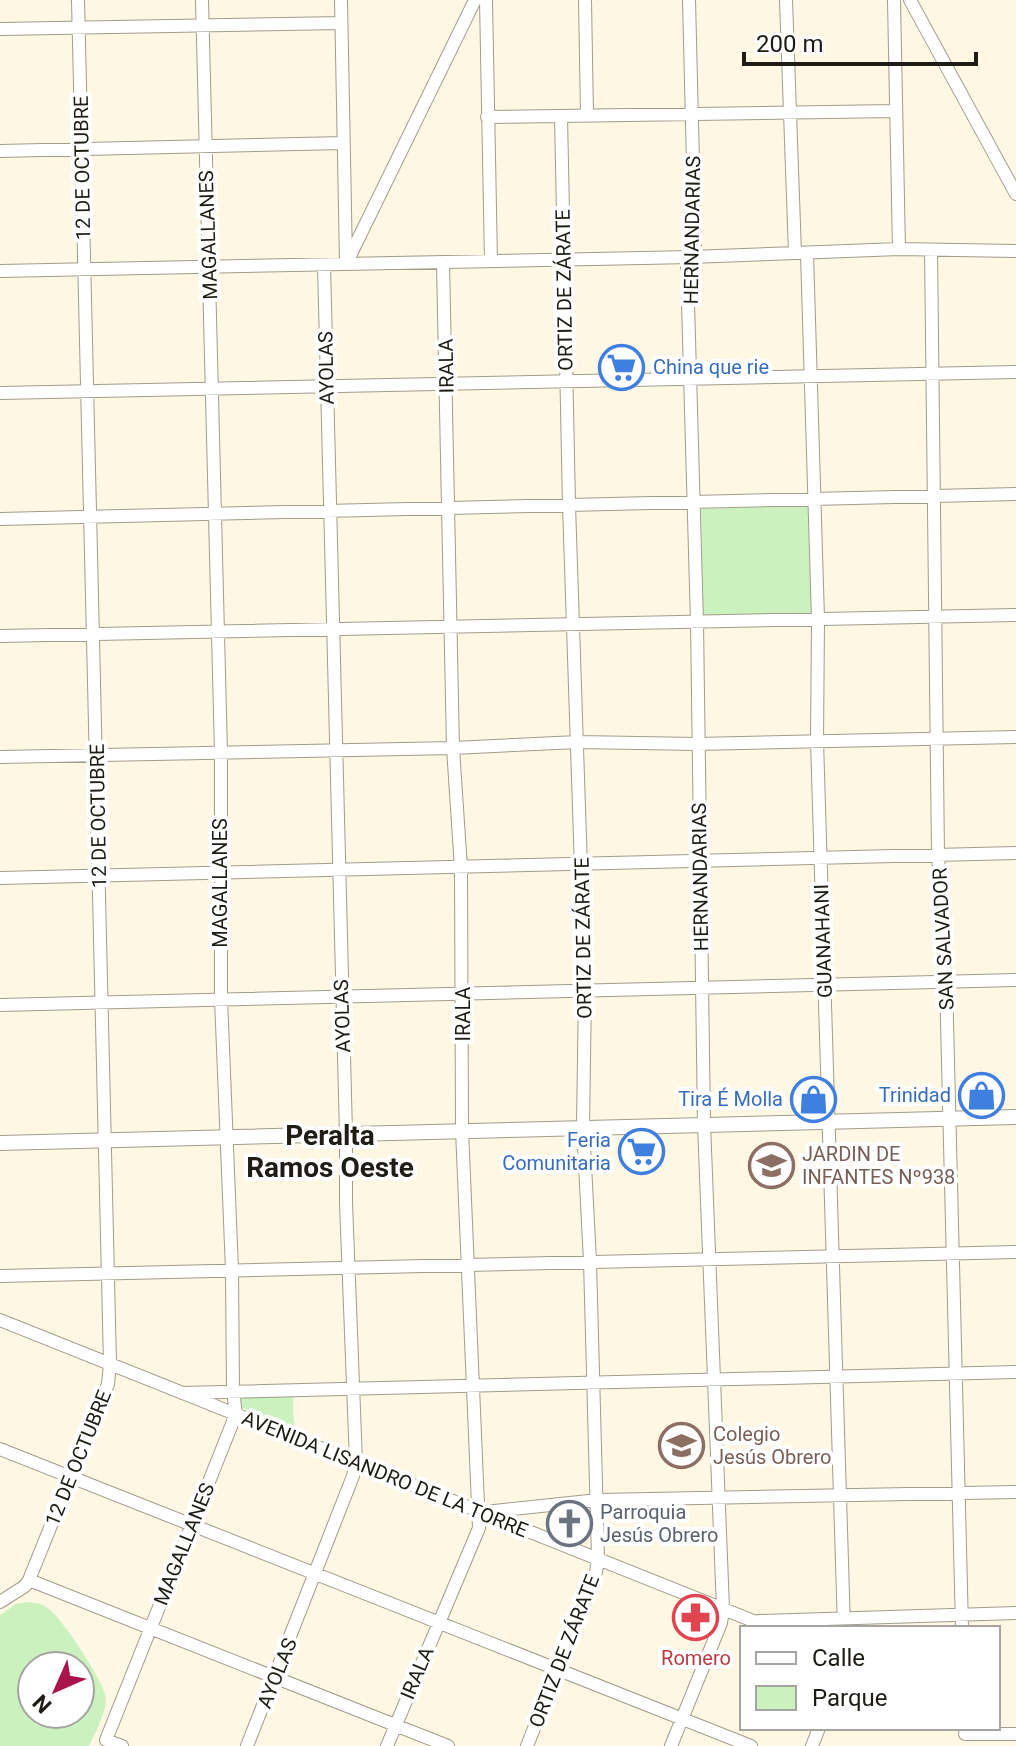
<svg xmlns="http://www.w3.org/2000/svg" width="1016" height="1746" viewBox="0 0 1016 1746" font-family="Roboto,sans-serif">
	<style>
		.green { fill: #cbf2be; fill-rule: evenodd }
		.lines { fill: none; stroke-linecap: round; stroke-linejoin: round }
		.minor-casing { stroke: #a19c8a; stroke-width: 14 }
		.major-casing { stroke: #a19c8a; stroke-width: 16 }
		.minor { stroke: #fff; stroke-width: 12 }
		.major { stroke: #fff; stroke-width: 14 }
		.labels { text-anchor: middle; stroke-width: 8; stroke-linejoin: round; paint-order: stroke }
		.street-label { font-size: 20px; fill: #1e1c15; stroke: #fff }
		.shop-label { font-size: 20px; fill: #366cbe; stroke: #fff; text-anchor: end }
		.education-label { font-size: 20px; fill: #785e54; stroke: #fff; text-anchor: start }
		.worship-label { font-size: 20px; fill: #5b616d; stroke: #fff; text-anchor: start }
		.health-label { font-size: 20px; fill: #be3a42; stroke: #fff }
		.district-label { font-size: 28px; font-weight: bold; fill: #1e1c15; stroke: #fff }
	</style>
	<rect width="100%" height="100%" fill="#fef7e4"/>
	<!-- green -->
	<path class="green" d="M 807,505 L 810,507 L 812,614 L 703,617 L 701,509 Z
		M 293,1394 L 294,1430 L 239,1406 L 240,1397 Z
		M 27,1602 C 37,1603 43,1603 50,1610 C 63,1620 106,1684 106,1699 C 106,1714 95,1732 89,1746 L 0,1746 L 0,1615 L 16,1604 ZM 32,1666 L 80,1666 L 80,1714 L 32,1714 Z"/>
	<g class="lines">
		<defs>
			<path id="minor" d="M 341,0 L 346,261
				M 486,0 L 491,261
				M 585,0 L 587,115
				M 786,0 L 795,253
				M 894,0 L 899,249
				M 910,0 L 1016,194
				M 0,29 L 341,23
				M 487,117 L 895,111
				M 0,151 L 343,143
				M 931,250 L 938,855 L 946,981 L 962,1628
				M 807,253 L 818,619 L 817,741 L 844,1628
				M 346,264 L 475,0
				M 0,271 L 691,257 L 899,249 L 1016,251
				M 0,393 L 1016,372
				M 0,519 L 1016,494
				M 0,636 L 1016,615
				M 0,757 L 453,748 L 578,742 L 697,744 L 1016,737
				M 0,878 L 1016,853
				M 0,1005 L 1016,980
				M 0,1276 L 1016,1252
				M 0,1320 L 771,1628
				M 182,1393 L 1016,1372
				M 0,1449 L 751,1746
				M 485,1512 L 598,1500 L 1016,1492
				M 29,1580 L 448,1746
				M 0,1602 L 25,1586 L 29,1580 L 108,1384 L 110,1364 L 78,0
				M 759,1621 L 1016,1613
				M 965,1734 L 1016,1734
				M 122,1746 L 106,1740 L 236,1414 L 233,1391 L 232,1270 L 221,999 L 221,753 L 202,0
				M 247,1746 L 353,1476 L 356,1462 L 346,1203 L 346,1134 L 324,265
				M 387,1746 L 479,1528 L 462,1130 L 461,868 L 453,748 L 443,263
				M 527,1746 L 596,1572 L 598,1559 L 590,1261 L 583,1127 L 585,990 L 569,505 L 561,116
				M 671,1746 L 721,1623 L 723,1609 L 704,1124 L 697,623 L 687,267 L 695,244 L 689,0
				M 812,1746 L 819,1728"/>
			<path id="major" d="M 0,1143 L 1016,1117"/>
		</defs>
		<!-- minor casing -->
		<use href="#minor" class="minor-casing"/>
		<!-- major casing -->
		<use href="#major" class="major-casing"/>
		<!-- minor -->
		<use href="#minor" class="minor"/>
		<!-- major -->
		<use href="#major" class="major"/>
	</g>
	<!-- icons -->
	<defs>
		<symbol id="supermarket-ring" viewBox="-11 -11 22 22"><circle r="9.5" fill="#fff" stroke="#3f7fe0" stroke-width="1.5"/><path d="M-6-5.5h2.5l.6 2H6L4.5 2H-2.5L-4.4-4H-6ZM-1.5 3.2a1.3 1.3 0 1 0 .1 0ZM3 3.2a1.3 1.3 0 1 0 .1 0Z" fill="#3f7fe0"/></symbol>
		<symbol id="shop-ring" viewBox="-11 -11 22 22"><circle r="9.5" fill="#fff" stroke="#3f7fe0" stroke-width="1.5"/><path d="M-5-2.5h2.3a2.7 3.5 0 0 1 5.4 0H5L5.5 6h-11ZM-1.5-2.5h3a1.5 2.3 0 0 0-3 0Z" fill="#3f7fe0"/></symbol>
		<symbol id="school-ring" viewBox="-11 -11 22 22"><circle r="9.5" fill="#fff" stroke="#8d6e63" stroke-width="1.5"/><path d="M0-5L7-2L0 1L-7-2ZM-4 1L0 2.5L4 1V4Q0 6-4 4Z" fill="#8d6e63"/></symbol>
		<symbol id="church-ring" viewBox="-11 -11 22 22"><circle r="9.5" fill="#fff" stroke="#6b7280" stroke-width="1.5"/><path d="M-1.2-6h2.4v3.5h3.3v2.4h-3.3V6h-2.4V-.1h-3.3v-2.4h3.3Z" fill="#6b7280"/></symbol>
		<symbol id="pharmacy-ring" viewBox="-11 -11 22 22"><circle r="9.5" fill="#fff" stroke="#e0444e" stroke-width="1.5"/><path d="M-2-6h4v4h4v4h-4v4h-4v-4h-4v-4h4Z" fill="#e0444e"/></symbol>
	</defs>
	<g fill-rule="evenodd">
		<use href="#supermarket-ring" x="596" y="342" width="51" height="51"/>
		<use href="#shop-ring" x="956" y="1070" width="51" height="51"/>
		<use href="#shop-ring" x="788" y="1074" width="51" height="51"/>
		<use href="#supermarket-ring" x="616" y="1126" width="51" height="51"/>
		<use href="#school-ring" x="746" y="1140" width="51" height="51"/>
		<use href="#school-ring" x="656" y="1420" width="51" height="51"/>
		<use href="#church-ring" x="544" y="1498" width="51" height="51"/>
		<use href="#pharmacy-ring" x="670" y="1592" width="51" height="51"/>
	</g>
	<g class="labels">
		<!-- street labels -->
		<g class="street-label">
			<text transform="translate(82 168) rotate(-91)" y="7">12 DE OCTUBRE</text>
			<text transform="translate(692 230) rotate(-89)" y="7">HERNANDARIAS</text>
			<text transform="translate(208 235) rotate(-92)" y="7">MAGALLANES</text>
			<text transform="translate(564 290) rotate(-91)" y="7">ORTIZ DE ZÁRATE</text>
			<text transform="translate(446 366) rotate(-91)" y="7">IRALA</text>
			<text transform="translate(326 368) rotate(-91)" y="7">AYOLAS</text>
			<text transform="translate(98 816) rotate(-91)" y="7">12 DE OCTUBRE</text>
			<text transform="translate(700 877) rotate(-91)" y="7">HERNANDARIAS</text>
			<text transform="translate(220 883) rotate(-90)" y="7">MAGALLANES</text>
			<text transform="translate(583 938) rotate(-91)" y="7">ORTIZ DE ZÁRATE</text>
			<text transform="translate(943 939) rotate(-93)" y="7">SAN SALVADOR</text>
			<text transform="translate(823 941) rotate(-92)" y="7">GUANAHANI</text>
			<text transform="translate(463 1014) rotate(-90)" y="7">IRALA</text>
			<text transform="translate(342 1016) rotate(-92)" y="7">AYOLAS</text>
			<text transform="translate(78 1458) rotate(-68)" y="7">12 DE OCTUBRE</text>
			<text transform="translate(385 1474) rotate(22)" y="7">AVENIDA LISANDRO DE LA TORRE</text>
			<text transform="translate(184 1544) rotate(-68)" y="7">MAGALLANES</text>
			<text transform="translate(564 1651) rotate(-69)" y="7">ORTIZ DE ZÁRATE</text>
			<text transform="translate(277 1673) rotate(-68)" y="7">AYOLAS</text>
			<text transform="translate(417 1673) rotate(-67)" y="7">IRALA</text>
		</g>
		<!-- shop labels -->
		<g class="shop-label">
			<text x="653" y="374" text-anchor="start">China que rie</text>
			<text x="951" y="1102">Trinidad</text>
			<text x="783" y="1106">Tira É Molla</text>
			<text x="611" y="1147">Feria<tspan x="611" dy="23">Comunitaria</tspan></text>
		</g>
		<!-- education labels -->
		<g class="education-label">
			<text x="802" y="1161">JARDIN DE<tspan x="802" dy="23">INFANTES Nº938</tspan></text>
			<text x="713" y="1441">Colegio<tspan x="713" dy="23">Jesús Obrero</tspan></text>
		</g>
		<!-- worship labels -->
		<g class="worship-label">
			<text x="600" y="1519">Parroquia<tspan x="600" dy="23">Jesús Obrero</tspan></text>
		</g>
		<!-- health labels -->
		<g class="health-label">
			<text x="696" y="1665">Romero</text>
		</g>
		<!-- district labels -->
		<g class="district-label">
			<text x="330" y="1145">Peralta<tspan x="330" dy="32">Ramos Oeste</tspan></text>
		</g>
	</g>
	<!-- legend -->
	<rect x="740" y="1626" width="260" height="104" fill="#ffffff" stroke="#a5a4a1" stroke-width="2"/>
	<rect x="756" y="1652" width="40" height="12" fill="#ffffff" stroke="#a5a4a1" stroke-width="2"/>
	<text x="812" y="1666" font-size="24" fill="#1e1c15">Calle</text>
	<rect x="756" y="1686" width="40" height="24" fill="#cbf2be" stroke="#a5a4a1" stroke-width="2"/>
	<text x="812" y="1706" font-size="24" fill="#1e1c15">Parque</text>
	<!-- north arrow -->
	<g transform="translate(56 1690) rotate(225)"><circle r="38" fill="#ffffff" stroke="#a5a4a1" stroke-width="2"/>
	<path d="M0-6L14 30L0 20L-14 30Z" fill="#a9154b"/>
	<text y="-12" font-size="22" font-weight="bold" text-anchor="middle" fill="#1e1c15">N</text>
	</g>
	<!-- scale -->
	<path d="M744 52v12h232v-12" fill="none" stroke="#1e1c15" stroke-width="4"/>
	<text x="756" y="52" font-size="24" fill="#1e1c15" stroke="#ffffff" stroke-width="6" paint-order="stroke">200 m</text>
</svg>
